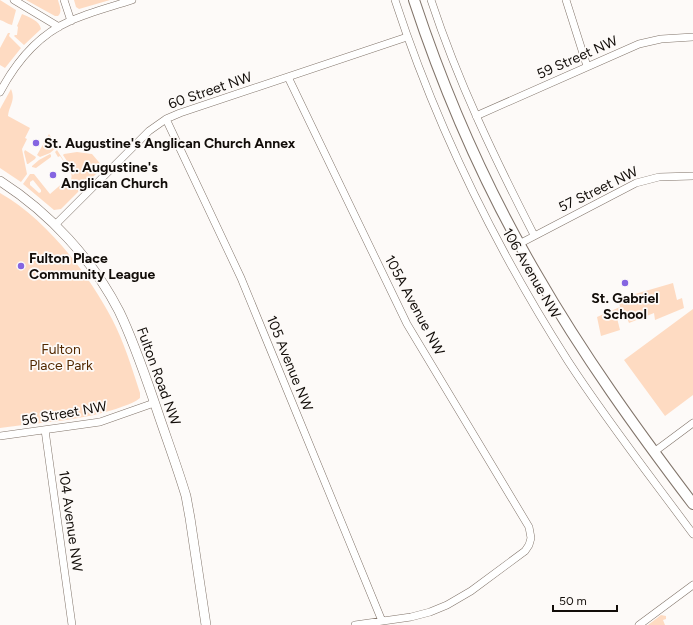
<svg xmlns="http://www.w3.org/2000/svg" width="693" height="625" viewBox="0 0 693 625" font-family="Figtree,sans-serif">
	<style>
		.green { fill: #fedbc2; fill-rule: evenodd }
		.lines { fill: none; stroke-linecap: round; stroke-linejoin: round }
		.minor-casing { stroke: #81746a; stroke-width: 8 }
		.tertiary-casing { stroke: #81746a; stroke-width: 10 }
		.secondary-casing { stroke: #81746a; stroke-width: 12 }
		.minor { stroke: #fff; stroke-width: 7 }
		.tertiary { stroke: #fff; stroke-width: 9 }
		.secondary { stroke: #fff; stroke-width: 10 }
		.poi-dot { fill: #8565e1; stroke: #fdfaf8; stroke-width: 1.5 }
		.labels { text-anchor: middle; stroke-width: 3.5; stroke-linejoin: round; paint-order: stroke }
		.street-label { font-size: 14px; fill: #120d09; stroke: #fdfaf8 }
		.poi-label { font-size: 14px; font-weight: bold; fill: #120d09; stroke: #fdfaf8; text-anchor: start }
		.park-label { font-size: 14px; fill: #532900; stroke: #fdfaf8 }
	</style>
	<rect width="100%" height="100%" fill="#fdfaf8"/>
	<!-- green -->
	<path class="green" d="M 0,0 L 16,10 L 12,25 C 7,24 4,21 0,20 Z
		M 26,0 L 58,0 C 59,5 63,11 58,16 L 55,16 Z
		M 74,0 L 110,0 L 79,9 L 76,7 Z
		M 22,14 C 29,17 40,21 41,29 L 24,45 L 14,36 L 15,35 L 17,35 L 18,27 L 17,26 Z
		M 8,33 L 10,33 L 9,36 L 21,48 L 5,68 L 0,65 L 0,48 Z
		M 11,89 C 16,101 9,105 8,116 L 30,128 L 25,138 L 27,139 L 22,149 L 27,174 L 21,182 L 0,168 L 0,109 Z
		M 49,134 L 57,147 L 50,153 L 40,157 L 37,155 Z
		M 25,150 L 36,157 L 35,159 L 28,164 L 27,164 L 24,152 Z
		M 57,150 L 73,175 L 75,173 L 63,155 L 64,154 L 77,152 L 92,154 L 103,167 L 61,209 L 54,210 L 23,184 L 30,174 L 34,174 L 50,194 L 65,181 L 71,180 C 73,171 69,173 65,170 L 67,166 L 60,156 L 58,157 L 55,152 ZM 33,180 L 41,190 L 41,192 L 39,193 L 30,185 L 30,182 Z
		M 50,154 L 51,155 L 51,157 L 36,168 L 32,167 L 32,166 L 39,160 Z
		M 0,193 C 46,219 88,273 112,319 C 124,342 132,368 140,393 L 140,398 C 135,402 130,404 124,406 C 85,421 41,422 0,428 Z
		M 673,283 L 677,300 L 682,298 L 684,308 L 655,320 L 654,313 L 629,323 L 625,313 L 617,318 L 620,330 L 601,336 L 597,317 L 620,307 L 618,299 Z
		M 693,309 L 693,395 L 665,416 L 624,360 Z
		M 661,615 L 666,616 L 666,619 L 663,620 L 665,625 L 648,625 Z"/>
	<g class="lines">
		<defs>
			<path id="minor" d="M 14,0 L 59,27
				M 64,0 L 71,21
				M 395,0 C 437,128 496,248 568,361 C 607,421 651,477 693,534
				M 431,0 C 458,82 495,159 534,235
				M 566,0 L 587,66
				M 288,77 L 407,324 L 529,527 L 531,538 L 529,545 L 525,551 L 471,591 L 447,605 L 430,612 L 411,617 L 355,625
				M 0,92 C 16,62 38,35 70,21 C 90,12 111,7 132,0
				M 476,116 L 639,44 L 661,39 L 693,37
				M 166,119 L 241,278 L 382,621
				M 55,225 L 149,131 L 166,119 L 180,113 L 407,37
				M 519,244 L 636,183 L 659,177 L 693,176
				M 45,430 L 72,625
				M 0,436 L 100,422 L 154,403
				M 654,452 L 693,423
				M 639,625 L 693,585"/>
			<path id="tertiary" d="M 0,181 C 50,213 92,259 119,311 C 134,342 145,375 156,407 C 166,437 177,466 186,496 L 190,518 L 206,625"/>
			<path id="secondary" d="M 414,0 C 445,94 487,190 537,275 C 583,355 637,430 693,504"/>
		</defs>
		<!-- minor casing -->
		<use href="#minor" class="minor-casing"/>
		<!-- tertiary casing -->
		<use href="#tertiary" class="tertiary-casing"/>
		<!-- secondary casing -->
		<use href="#secondary" class="secondary-casing"/>
		<!-- minor -->
		<use href="#minor" class="minor"/>
		<!-- tertiary -->
		<use href="#tertiary" class="tertiary"/>
		<!-- secondary -->
		<use href="#secondary" class="secondary"/>
	</g>
	<!-- markers -->
	<g class="poi-dot">
		<circle cx="36" cy="143" r="4"/>
		<circle cx="53" cy="175" r="4"/>
		<circle cx="21" cy="266" r="4"/>
		<circle cx="625" cy="283" r="4"/>
	</g>
	<g class="labels">
		<!-- street labels -->
		<g class="street-label">
			<text transform="translate(577 57) rotate(-24)" y="5">59 Street NW</text>
			<text transform="translate(210 90) rotate(-19)" y="5">60 Street NW</text>
			<text transform="translate(598 189) rotate(-26)" y="5">57 Street NW</text>
			<text transform="translate(532 273) rotate(60)" y="5">106 Avenue NW</text>
			<text transform="translate(415 305) rotate(62)" y="5">105A Avenue NW</text>
			<text transform="translate(290 363) rotate(68)" y="5">105 Avenue NW</text>
			<text transform="translate(159 376) rotate(70)" y="5">Fulton Road NW</text>
			<text transform="translate(64 413) rotate(-10)" y="5">56 Street NW</text>
			<text transform="translate(71 521) rotate(82)" y="5">104 Avenue NW</text>
		</g>
		<!-- poi labels -->
		<g class="poi-label">
			<text x="44" y="148">St. Augustine's Anglican Church Annex</text>
			<text x="61" y="172">St. Augustine's<tspan x="61" dy="16">Anglican Church</tspan></text>
			<text x="29" y="263">Fulton Place<tspan x="29" dy="16">Community League</tspan></text>
			<text x="625" y="303" text-anchor="middle">St. Gabriel<tspan x="625" dy="16">School</tspan></text>
		</g>
		<!-- park labels -->
		<g class="park-label">
			<text x="61" y="354">Fulton<tspan x="61" dy="16">Place Park</tspan></text>
		</g>
	</g>
	<!-- scale -->
	<path d="M553 605v6h64v-6" fill="none" stroke="#120d09" stroke-width="2"/>
	<text x="559" y="605" font-size="12" fill="#120d09" stroke="#fdfaf8" stroke-width="3" paint-order="stroke">50 m</text>
</svg>
